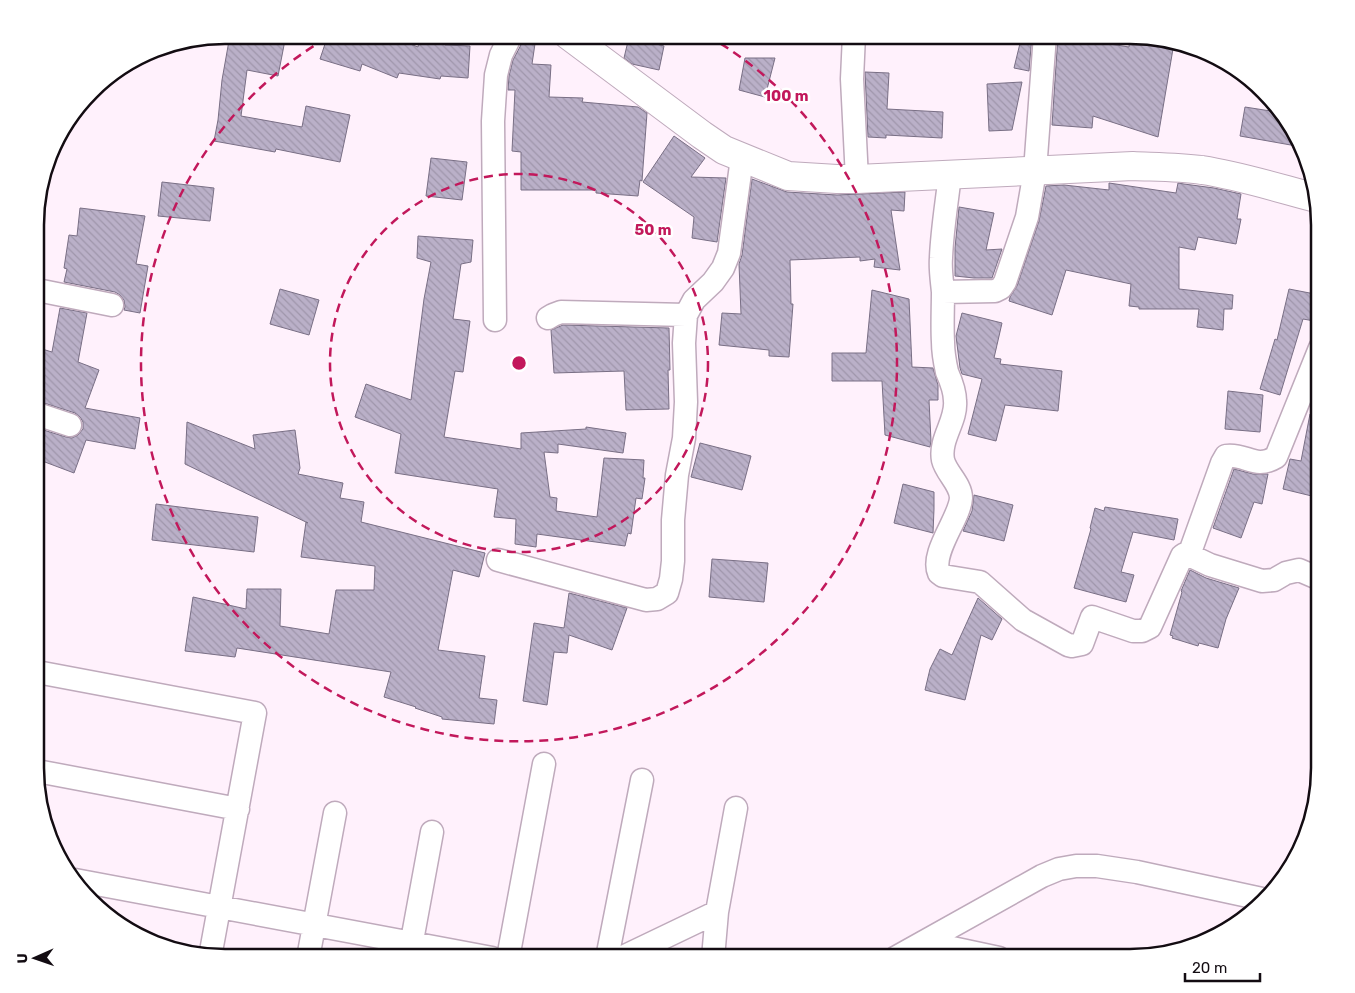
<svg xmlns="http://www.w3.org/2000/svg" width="1355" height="993" viewBox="0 0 1355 993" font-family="Rubik,sans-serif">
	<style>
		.building { fill: url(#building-back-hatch); stroke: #796f85 }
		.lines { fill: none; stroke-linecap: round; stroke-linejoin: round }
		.street-casing { stroke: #bfaabc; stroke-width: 25 }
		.secondary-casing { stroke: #bfaabc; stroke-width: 30 }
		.street { stroke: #fff; stroke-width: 22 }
		.secondary { stroke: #fff; stroke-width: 28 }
		.ring { fill: none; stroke: #c2185b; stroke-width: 2.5; stroke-dasharray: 9 6 }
		.rim { fill: none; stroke: #130c12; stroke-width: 2.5 }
		.centre { fill: #c2185b; stroke: #fff; stroke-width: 2.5 }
		.ring-label { font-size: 15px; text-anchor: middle; font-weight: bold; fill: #c2185b; stroke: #fff; stroke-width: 5; stroke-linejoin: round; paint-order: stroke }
	</style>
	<defs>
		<pattern id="building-back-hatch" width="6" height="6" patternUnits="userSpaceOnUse" patternTransform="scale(1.25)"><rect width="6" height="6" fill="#bab0c8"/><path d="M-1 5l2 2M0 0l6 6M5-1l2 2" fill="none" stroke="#9f96ab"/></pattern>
	</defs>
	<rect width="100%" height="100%" fill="#fff1fc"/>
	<!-- building -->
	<path class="building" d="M 230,35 L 286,35 L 278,76 L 247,70 L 241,116 L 302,127 L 306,106 L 350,115 L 340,162 L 276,149 L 275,152 L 214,141 L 218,120 L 222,80 Z
		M 328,35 L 353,35 L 378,43 L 381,35 L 387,35 L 418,47 L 420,35 L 446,35 L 445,45 L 470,46 L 468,78 L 441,76 L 440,79 L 399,73 L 397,78 L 362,64 L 360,71 L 320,59 Z
		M 524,35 L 536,37 L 532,64 L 551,65 L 549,97 L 583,98 L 582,102 L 638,107 L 647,113 L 642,181 L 640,180 L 638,196 L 596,193 L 596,190 L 521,190 L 521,152 L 512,151 L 515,90 L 508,90 L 509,76 L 513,60 L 523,41 Z
		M 1022,35 L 1032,35 L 1029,71 L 1014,68 Z
		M 1130,35 L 1142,35 L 1174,43 L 1158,137 L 1093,116 L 1092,128 L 1052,125 L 1058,36 L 1129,47 Z
		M 629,37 L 664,46 L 659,70 L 632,64 L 624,58 Z
		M 745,58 L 775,58 L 765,97 L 739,90 Z
		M 865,72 L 889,73 L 887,109 L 943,112 L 942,138 L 886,135 L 886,138 L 868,137 Z
		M 1022,82 L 1012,130 L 989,131 L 987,84 Z
		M 1245,107 L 1277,112 L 1300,141 L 1302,147 L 1240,136 Z
		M 674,136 L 705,158 L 691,177 L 726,178 L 717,242 L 692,238 L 694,217 L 643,182 Z
		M 431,158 L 467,162 L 462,200 L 426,196 Z
		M 752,179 L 787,192 L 837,195 L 905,192 L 904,211 L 891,210 L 900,270 L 874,267 L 875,259 L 860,261 L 860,257 L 790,260 L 791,304 L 793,304 L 789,357 L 769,356 L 769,350 L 719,345 L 722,313 L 741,314 L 739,264 L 742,255 Z
		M 162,182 L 214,188 L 210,221 L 158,216 Z
		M 1109,183 L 1176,193 L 1178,183 L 1184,184 L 1214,188 L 1241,194 L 1237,219 L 1241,219 L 1236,244 L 1198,237 L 1195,250 L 1179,247 L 1179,289 L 1233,295 L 1232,309 L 1224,309 L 1223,330 L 1197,327 L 1199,309 L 1139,309 L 1139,307 L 1129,306 L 1131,284 L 1066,270 L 1052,315 L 1009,301 L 1010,297 L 1017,286 L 1039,221 L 1046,186 L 1064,185 L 1109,190 Z
		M 959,207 L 994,213 L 986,250 L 1002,249 L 992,278 L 974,278 L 955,276 L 955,248 Z
		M 80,208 L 145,216 L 136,264 L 148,266 L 140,313 L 124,310 L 125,307 L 124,300 L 120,295 L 115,292 L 64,282 L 67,269 L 64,268 L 69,235 L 77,236 Z
		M 418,236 L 473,240 L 471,262 L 461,264 L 453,319 L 470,321 L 463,372 L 455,371 L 444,437 L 521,449 L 521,433 L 586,429 L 586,427 L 626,433 L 623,453 L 558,444 L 558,453 L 544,452 L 550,497 L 557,498 L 556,511 L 597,517 L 604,458 L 644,460 L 643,478 L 645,478 L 642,499 L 636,498 L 631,534 L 628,533 L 625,546 L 537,534 L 536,547 L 515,544 L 516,519 L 494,517 L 498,489 L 395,473 L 401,434 L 355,417 L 366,384 L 411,400 L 424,299 L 431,262 L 417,258 Z
		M 280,289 L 319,300 L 309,335 L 270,324 Z
		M 1289,289 L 1320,295 L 1320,322 L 1303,319 L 1280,395 L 1260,389 L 1275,339 L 1277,340 Z
		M 872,290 L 909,299 L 912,367 L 933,368 L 938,385 L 938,400 L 929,400 L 931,441 L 930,447 L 885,435 L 882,381 L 832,381 L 832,353 L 866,353 Z
		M 60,308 L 87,313 L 78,362 L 99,370 L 85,408 L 140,418 L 135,449 L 86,440 L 74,473 L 37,459 L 37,428 L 66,437 L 72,438 L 78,435 L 83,429 L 83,422 L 80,417 L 75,413 L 41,402 L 37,401 L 37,363 L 42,349 L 52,352 Z
		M 962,313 L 1002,323 L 994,358 L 1001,359 L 1000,364 L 1062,371 L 1058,411 L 1005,405 L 996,441 L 968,434 L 982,379 L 962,374 L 960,368 L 956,336 Z
		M 563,325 L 669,328 L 670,370 L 668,370 L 669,409 L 626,410 L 624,371 L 554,373 L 551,330 Z
		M 1228,391 L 1263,395 L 1260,432 L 1225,429 Z
		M 1310,414 L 1320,415 L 1320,498 L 1283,489 L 1290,459 L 1301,461 Z
		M 187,422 L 255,449 L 253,435 L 295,430 L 300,468 L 298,474 L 343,483 L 340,498 L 364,502 L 361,522 L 485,553 L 479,577 L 453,570 L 438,650 L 485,656 L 479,698 L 497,700 L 494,724 L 442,719 L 442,717 L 415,708 L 416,707 L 384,697 L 391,672 L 237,648 L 235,657 L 185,651 L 193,597 L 246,609 L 247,589 L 281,589 L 280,626 L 329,634 L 336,590 L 374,590 L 375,566 L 301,557 L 306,522 L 308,523 L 185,464 Z
		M 700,443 L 751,456 L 742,490 L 691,477 Z
		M 1234,469 L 1253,474 L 1268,474 L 1262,504 L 1254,502 L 1241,538 L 1213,528 Z
		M 903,484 L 934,492 L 934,509 L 933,533 L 894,523 Z
		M 974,495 L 1013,505 L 1004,541 L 963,531 L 972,511 Z
		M 156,504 L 258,517 L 254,552 L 152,540 Z
		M 1105,507 L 1178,519 L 1174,540 L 1133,532 L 1121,572 L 1134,575 L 1126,602 L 1074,588 L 1091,529 L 1090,528 L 1095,508 L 1104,511 Z
		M 712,559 L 768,563 L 764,602 L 709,597 Z
		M 1190,570 L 1206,578 L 1239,588 L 1226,619 L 1218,648 L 1199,643 L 1198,646 L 1172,638 L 1173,636 L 1170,635 L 1182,592 L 1181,591 Z
		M 569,593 L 627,608 L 612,650 L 569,635 L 567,653 L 554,652 L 547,705 L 523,701 L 534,623 L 564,628 Z
		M 978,598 L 1002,619 L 992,640 L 981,635 L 965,700 L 925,690 L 930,669 L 940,649 L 952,655 Z"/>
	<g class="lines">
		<defs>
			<path id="street" d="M 854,35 L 852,79 L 857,179
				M 950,174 C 947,202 942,230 941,258 C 940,269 942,281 943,292 C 943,308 942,325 943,342 C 943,351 945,363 947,372 C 951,381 955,391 955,401 C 957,421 939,439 943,460 C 946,473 961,484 961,498 C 960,518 930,553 939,573 L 943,576 L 980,582 L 1023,620 L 1068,645 L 1072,646 L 1082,644 L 1092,617 L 1133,631 L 1142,631 L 1150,627 L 1182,556 L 1185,554 L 1189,555 L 1210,565 L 1262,581 L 1274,580 L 1286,573 L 1299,570 L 1320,579
				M 37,290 L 112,305
				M 943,292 L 995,291 L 1001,288 L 1005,282 L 1027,217 L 1035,171 L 1045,35
				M 548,318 L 553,315 L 561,312 L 686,315
				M 495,320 L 493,121 L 496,75 L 501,55 L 511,35
				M 37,414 L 70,425
				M 1189,555 L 1222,463 L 1226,456 C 1246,453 1255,470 1276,457 L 1320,348
				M 498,560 L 646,600 L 657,599 L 667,593 L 671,579 L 673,561 L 673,520 L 677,475 L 684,438 L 686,402 L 684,343 L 686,315 L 694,300 L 713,282 L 723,268 L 729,253 L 742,158
				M 37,672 L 255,713 L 210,957
				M 37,771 L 238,809
				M 75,880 L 492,958
				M 924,942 L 999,958
				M 409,957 L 432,832
				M 308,958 L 335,813
				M 508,958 L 544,764
				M 607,958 L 642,780
				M 621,958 L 717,912
				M 713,958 L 717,912 L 736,808
				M 895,958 L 1042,876 L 1059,869 L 1076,866 L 1097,866 L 1137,872 L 1262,899"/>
			<path id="secondary" d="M 568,35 L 702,135 L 724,150 L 788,176 L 837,179 L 857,179 L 1133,166 C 1156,167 1179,167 1202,170 C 1241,176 1278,188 1316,198"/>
		</defs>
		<!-- street casing -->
		<use href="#street" class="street-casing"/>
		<!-- secondary casing -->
		<use href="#secondary" class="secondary-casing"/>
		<!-- street -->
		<use href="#street" class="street"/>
		<!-- secondary -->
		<use href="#secondary" class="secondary"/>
	</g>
	<!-- distance rings -->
	<g class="ring">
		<circle cx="519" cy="363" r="189"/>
		<path d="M708 36A378 378 0 1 1 330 36"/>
	</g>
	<!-- crop -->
	<path d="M0 0H1355V993H0ZM225 44H1130A181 181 0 0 1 1311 225V768A181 181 0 0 1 1130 949H225A181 181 0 0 1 44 768V225A181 181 0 0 1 225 44Z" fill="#fff" fill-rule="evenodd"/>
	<path class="rim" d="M225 44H1130A181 181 0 0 1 1311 225V768A181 181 0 0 1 1130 949H225A181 181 0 0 1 44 768V225A181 181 0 0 1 225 44Z"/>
	<circle cx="519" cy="363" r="8" class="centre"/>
	<g class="ring-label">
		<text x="786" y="101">100 m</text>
		<text x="653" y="235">50 m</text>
	</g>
	<!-- north arrow -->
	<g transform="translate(35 958) rotate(268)" stroke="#ffffff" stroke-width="4" paint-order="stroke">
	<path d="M0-4L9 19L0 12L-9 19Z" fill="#130c12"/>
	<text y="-8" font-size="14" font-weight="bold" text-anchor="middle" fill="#130c12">U</text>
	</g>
	<!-- scale -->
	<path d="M1185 973v8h75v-8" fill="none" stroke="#130c12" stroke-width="2.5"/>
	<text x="1192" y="973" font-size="15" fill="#130c12" stroke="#ffffff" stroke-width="4" paint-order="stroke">20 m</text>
</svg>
